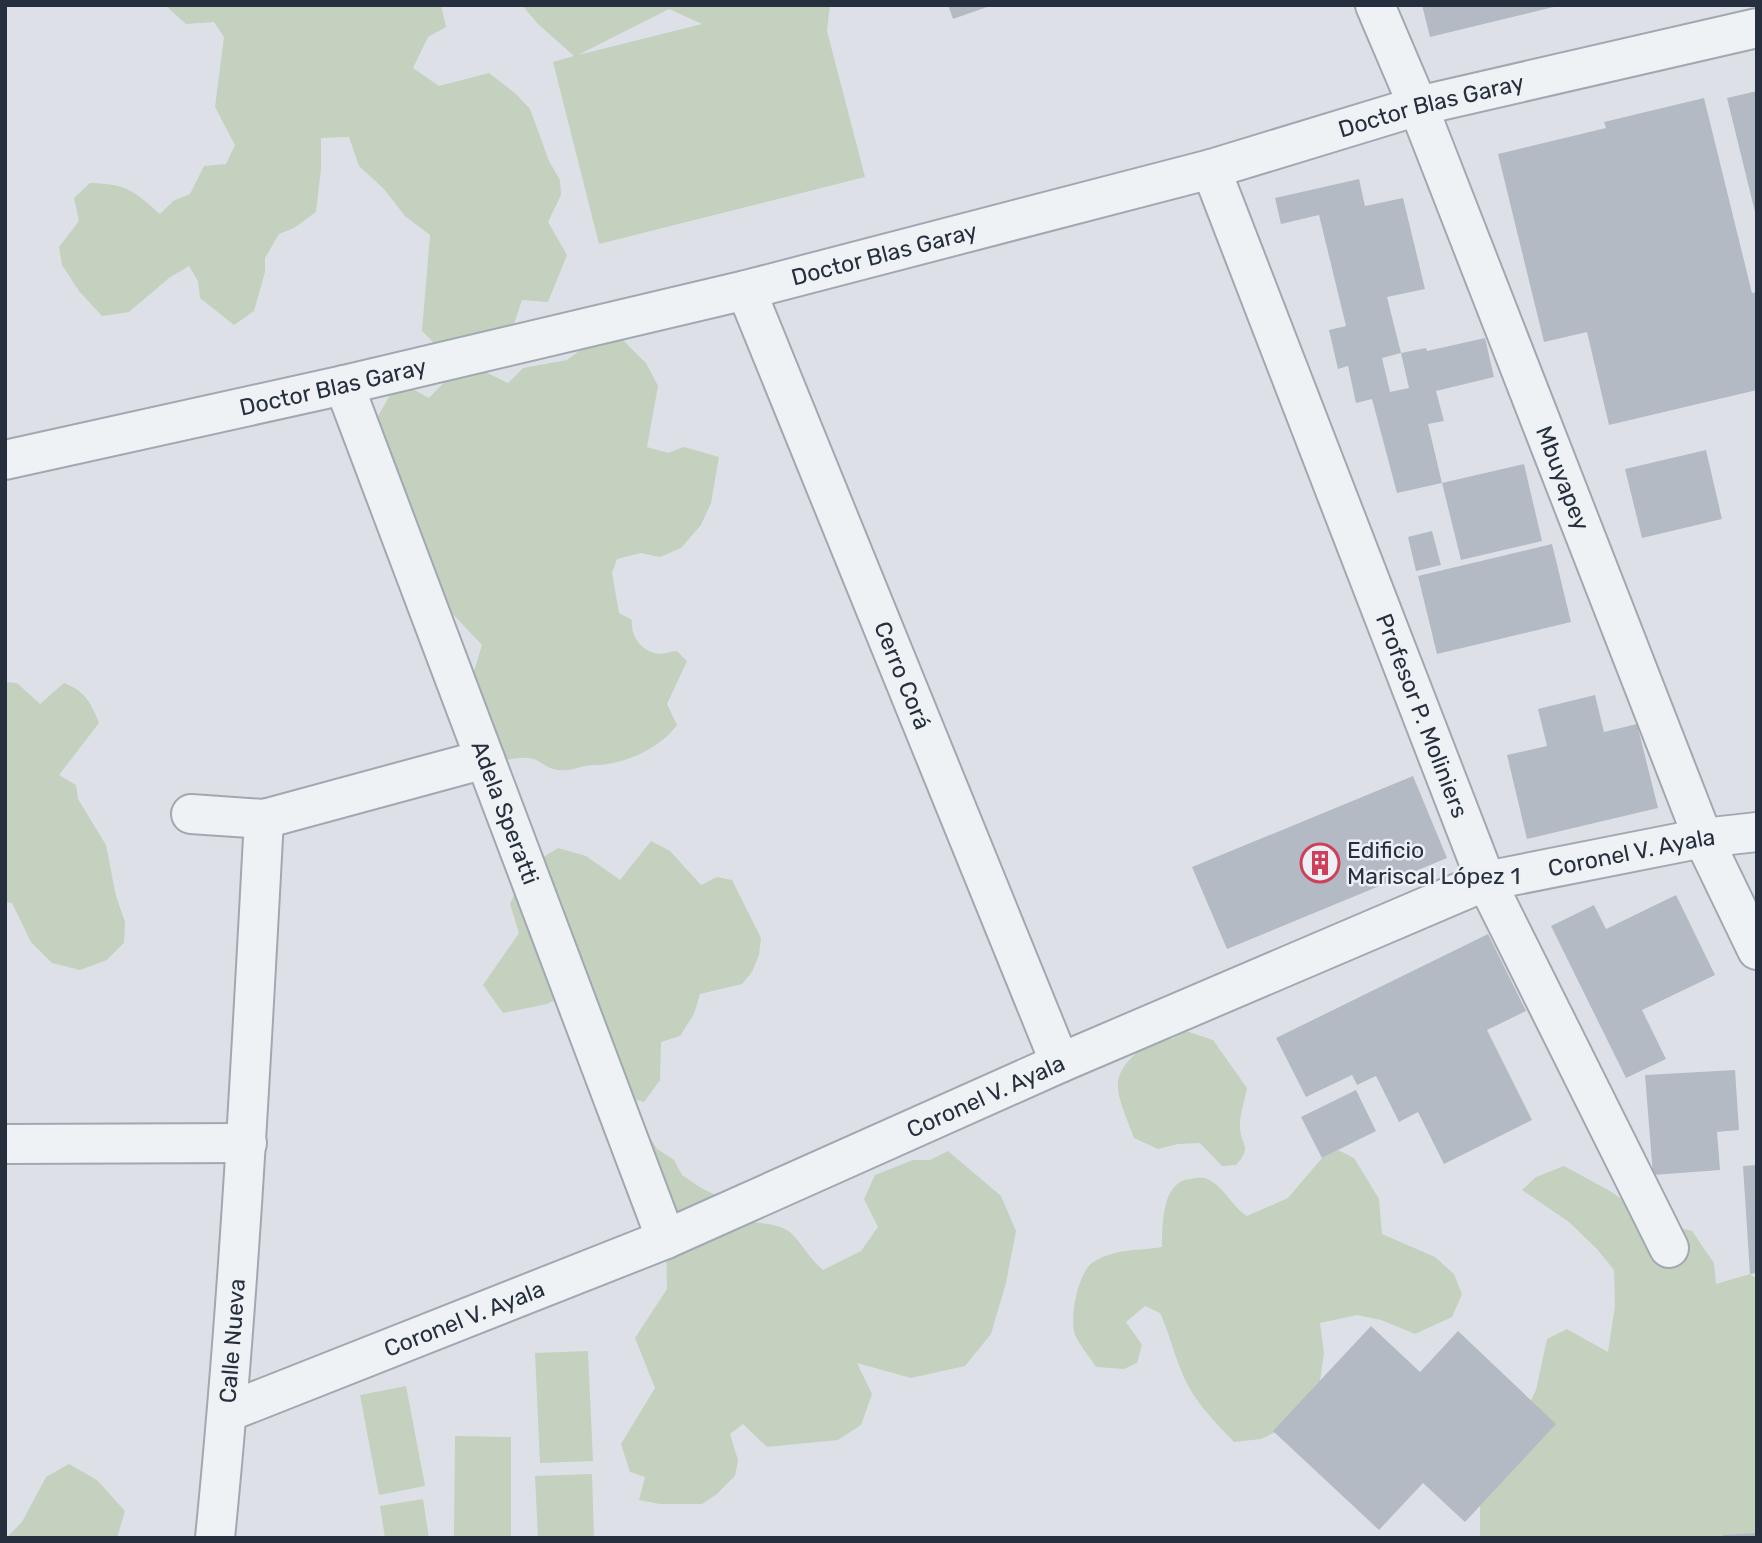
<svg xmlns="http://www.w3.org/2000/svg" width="1762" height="1543" viewBox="0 0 1762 1543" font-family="Rubik,sans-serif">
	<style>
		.green { fill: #c3d1be; fill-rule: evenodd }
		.building { fill: #b4bac4; fill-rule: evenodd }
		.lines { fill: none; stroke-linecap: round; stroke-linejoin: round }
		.minor-casing { stroke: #a2a8b1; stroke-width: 42 }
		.minor { stroke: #eff2f5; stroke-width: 38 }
		.labels { text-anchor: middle; stroke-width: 5; stroke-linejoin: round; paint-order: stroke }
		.street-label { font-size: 23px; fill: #262f3d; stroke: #ecf0f5 }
		.poi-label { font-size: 23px; fill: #262f3d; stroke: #ecf0f5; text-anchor: start }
	</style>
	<rect width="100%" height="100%" fill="#dde1e7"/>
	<!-- green -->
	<path class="green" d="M 165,5 L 441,5 L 446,27 L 428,37 L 413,68 L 439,86 L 489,73 L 516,94 L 530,109 L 549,161 L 560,180 L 561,195 L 548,222 L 567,255 L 548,302 L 522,300 L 512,330 L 438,347 L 422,331 L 430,235 L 405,216 L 384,189 L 359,166 L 349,137 L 321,138 L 321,169 L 316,212 L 294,228 L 279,234 L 265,258 L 265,272 L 254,311 L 234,325 L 200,298 L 198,281 L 189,266 L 169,278 L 129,312 L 102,316 L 79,291 L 62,265 L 59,247 L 79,221 L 74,198 L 90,183 C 127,184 133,190 160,214 L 173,201 L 190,194 L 204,166 L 226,164 L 235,145 L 215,107 L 224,37 L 214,22 L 186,24 Z
		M 522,5 L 830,5 L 827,31 L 865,177 L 599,244 L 553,62 L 574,56 L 538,24 ZM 669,9 L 702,24 L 578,55 Z
		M 623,340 L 646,363 L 658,386 L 647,447 L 668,453 L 684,447 L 719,457 L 711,503 L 701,525 L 681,548 L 660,557 L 641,553 L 617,559 L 612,573 L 619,613 L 632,620 C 630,636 642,652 659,654 C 664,654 672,651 677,651 L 687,661 L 667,704 L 677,725 C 662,746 631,761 607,764 C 599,766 592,764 585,766 C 573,769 565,772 553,769 C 546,767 540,761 534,759 C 523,756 512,759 501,761 L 464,704 L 482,645 L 447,608 L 375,422 L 391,393 L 407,386 L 429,398 L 455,371 L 477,368 L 508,383 L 523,368 L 567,360 L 584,347 Z
		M 5,682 L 17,683 L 40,704 L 64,683 C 84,690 92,704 99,723 L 59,775 L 76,785 L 78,799 L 106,845 L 116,896 L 125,922 L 124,943 L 107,960 L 80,970 L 52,963 L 31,942 L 12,903 L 5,902 Z
		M 651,841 L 670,851 L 701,885 L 717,877 L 732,880 L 761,938 L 759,955 L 752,972 L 742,984 L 700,994 L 694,1014 L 680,1036 L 661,1042 L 660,1080 L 644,1102 L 610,1092 L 563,996 L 547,1004 L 503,1013 L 483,985 L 519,933 L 510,904 L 526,868 L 558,848 L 586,856 L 620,880 Z
		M 1186,1031 L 1213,1040 L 1247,1088 C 1245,1100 1239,1116 1240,1128 C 1241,1146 1253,1146 1236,1165 L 1222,1166 L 1200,1143 L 1178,1144 L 1158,1149 L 1134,1138 C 1114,1085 1105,1076 1154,1038 L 1172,1039 Z
		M 644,1128 L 657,1149 L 674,1160 L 682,1175 L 701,1188 L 722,1198 L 722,1223 C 741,1222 780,1220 793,1235 C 805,1248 809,1258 823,1270 L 861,1251 L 878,1227 L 864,1199 L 875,1175 L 913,1160 L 930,1160 L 948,1151 L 1001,1196 L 1016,1231 L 1006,1283 L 991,1334 L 965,1366 L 911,1378 L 857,1363 L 872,1394 L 861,1425 L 838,1440 L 767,1447 L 743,1424 L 730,1434 L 738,1460 L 735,1476 L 717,1494 L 702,1504 L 660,1504 L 639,1500 L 645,1477 L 630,1472 L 621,1444 L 655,1388 L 635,1338 L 667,1289 L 666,1239 Z
		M 1338,1150 L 1354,1158 L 1379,1199 L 1382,1234 L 1435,1257 L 1454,1274 L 1462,1294 L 1452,1317 L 1415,1334 L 1381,1320 L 1357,1315 L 1320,1323 L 1324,1353 L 1319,1388 L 1286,1427 L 1261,1439 L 1234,1442 C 1214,1421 1191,1398 1181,1370 C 1173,1351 1169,1332 1160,1313 L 1145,1306 L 1126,1322 L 1142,1345 L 1137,1363 L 1124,1369 L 1096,1367 C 1090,1357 1080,1346 1075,1335 C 1069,1319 1078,1269 1095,1261 C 1118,1248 1137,1251 1162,1247 C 1163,1225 1161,1181 1191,1179 C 1196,1178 1203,1177 1207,1179 C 1225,1187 1231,1206 1247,1216 L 1288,1198 L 1322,1158 Z
		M 1564,1166 L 1610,1191 L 1656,1222 L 1692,1231 L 1714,1263 L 1716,1284 L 1750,1274 L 1757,1279 L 1757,1538 L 1480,1538 L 1480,1506 L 1536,1390 L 1547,1339 L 1567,1329 L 1608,1352 L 1615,1306 L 1614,1270 L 1597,1249 L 1569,1222 L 1522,1190 L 1536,1177 Z
		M 588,1351 L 593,1461 L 540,1463 L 535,1353 Z
		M 406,1386 L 425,1486 L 379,1495 L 360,1395 Z
		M 455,1436 L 511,1437 L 511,1538 L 454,1538 Z
		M 69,1464 L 97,1480 L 125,1511 L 117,1538 L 6,1538 L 22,1522 L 46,1477 Z
		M 592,1474 L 594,1538 L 538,1538 L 535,1476 Z
		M 423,1499 L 429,1538 L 385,1538 L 380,1506 Z"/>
	<!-- building -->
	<path class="building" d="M 948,5 L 990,5 L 990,6 L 953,19 Z
		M 1422,5 L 1558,5 L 1558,6 L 1430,37 Z
		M 1757,91 L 1757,215 L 1756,216 L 1727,98 Z
		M 1704,98 L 1752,293 L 1757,292 L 1757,390 L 1609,425 L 1587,332 L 1544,342 L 1498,154 L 1606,128 L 1604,122 Z
		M 1359,179 L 1365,206 L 1403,198 L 1425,289 L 1387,297 L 1401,353 L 1426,348 L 1427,351 L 1485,338 L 1494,377 L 1436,391 L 1444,421 L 1428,424 L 1442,483 L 1397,493 L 1372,399 L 1356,403 L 1348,366 L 1338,369 L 1329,330 L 1346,326 L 1319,215 L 1281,224 L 1275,198 ZM 1401,353 L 1409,388 L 1390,392 L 1382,358 Z
		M 1706,450 L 1722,519 L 1642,538 L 1625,469 Z
		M 1524,464 L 1542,541 L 1461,560 L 1442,483 Z
		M 1432,531 L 1441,565 L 1416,571 L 1408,537 Z
		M 1552,544 L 1571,622 L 1437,654 L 1418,576 Z
		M 1595,695 L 1604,732 L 1637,724 L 1658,808 L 1527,839 L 1507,755 L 1547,746 L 1538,709 Z
		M 1413,776 L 1447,858 L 1227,949 L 1192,867 Z
		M 1676,895 L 1715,975 L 1642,1010 L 1666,1059 L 1626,1078 L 1551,926 L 1594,905 L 1606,929 Z
		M 1488,934 L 1526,1011 L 1487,1030 L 1532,1120 L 1444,1164 L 1418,1112 L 1399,1122 L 1376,1076 L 1357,1085 L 1352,1075 L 1306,1097 L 1276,1038 Z
		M 1735,1070 L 1739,1130 L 1717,1132 L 1720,1170 L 1653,1175 L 1645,1075 Z
		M 1356,1090 L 1376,1131 L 1322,1158 L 1301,1117 Z
		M 1757,1165 L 1757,1273 L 1750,1274 L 1743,1166 Z
		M 1371,1326 L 1420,1372 L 1458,1331 L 1556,1424 L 1465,1522 L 1423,1483 L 1379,1530 L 1273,1431 Z
		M 1757,1533 L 1757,1538 L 1723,1538 L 1723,1535 Z"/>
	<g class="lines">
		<defs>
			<g id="minor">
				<path id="s1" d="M 1375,5 L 1418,106 L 1703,838 L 1757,950"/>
				<path id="s2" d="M 1211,169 L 1486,881 L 1669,1248"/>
				<path id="s3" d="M 746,290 L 1060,1063"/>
				<path id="s4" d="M 344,385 L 666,1239"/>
				<path id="s5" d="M 5,460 L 344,385 L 746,290 L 1211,169 L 1418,106 L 1757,28"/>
				<path d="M 191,814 L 264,819 L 485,759"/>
				<path d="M 5,1144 L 247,1143"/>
				<path id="s6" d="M 228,1412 L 666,1239 L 1060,1063 L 1486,881 L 1703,838 L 1757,832"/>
				<path id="s7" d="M 215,1538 C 239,1299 251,1059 264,819"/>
			</g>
		</defs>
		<!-- minor casing -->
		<use href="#minor" class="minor-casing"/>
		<!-- minor -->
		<use href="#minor" class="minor"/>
	</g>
	<!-- icons -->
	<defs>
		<symbol id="building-ring" viewBox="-11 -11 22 22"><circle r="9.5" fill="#ecf0f5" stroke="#cf3f59" stroke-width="1.5"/><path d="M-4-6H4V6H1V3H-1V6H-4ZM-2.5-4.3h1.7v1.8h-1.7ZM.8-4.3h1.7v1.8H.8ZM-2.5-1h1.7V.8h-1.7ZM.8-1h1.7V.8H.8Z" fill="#cf3f59"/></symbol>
	</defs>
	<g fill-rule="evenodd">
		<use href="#building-ring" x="1298" y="841" width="44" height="44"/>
	</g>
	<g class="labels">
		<!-- street labels -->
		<g class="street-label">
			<text dy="8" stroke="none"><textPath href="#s5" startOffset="1470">Doctor Blas Garay</textPath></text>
			<text dy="8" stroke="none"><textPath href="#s5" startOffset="903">Doctor Blas Garay</textPath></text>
			<text dy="8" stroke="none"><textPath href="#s5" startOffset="336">Doctor Blas Garay</textPath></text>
			<text dy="8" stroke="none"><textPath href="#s1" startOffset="509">Mbuyapey</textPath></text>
			<text dy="8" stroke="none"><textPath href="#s3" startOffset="416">Cerro Corá</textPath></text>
			<text dy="8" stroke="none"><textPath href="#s2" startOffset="586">Profesor P. Moliniers</textPath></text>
			<text dy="8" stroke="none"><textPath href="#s4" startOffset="457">Adela Speratti</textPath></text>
			<text dy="8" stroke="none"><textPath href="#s6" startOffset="1514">Coronel V. Ayala</textPath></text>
			<text dy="8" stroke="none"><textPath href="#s6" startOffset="821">Coronel V. Ayala</textPath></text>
			<text dy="8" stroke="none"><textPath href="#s6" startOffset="254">Coronel V. Ayala</textPath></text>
			<text dy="8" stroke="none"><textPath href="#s7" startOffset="198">Calle Nueva</textPath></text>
		</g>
		<!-- poi labels -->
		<g class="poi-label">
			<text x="1347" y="858">Edificio<tspan x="1347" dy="26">Mariscal López 1</tspan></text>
		</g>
	</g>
	<!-- border -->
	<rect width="1762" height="1543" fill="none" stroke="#262f3d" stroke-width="14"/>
</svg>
